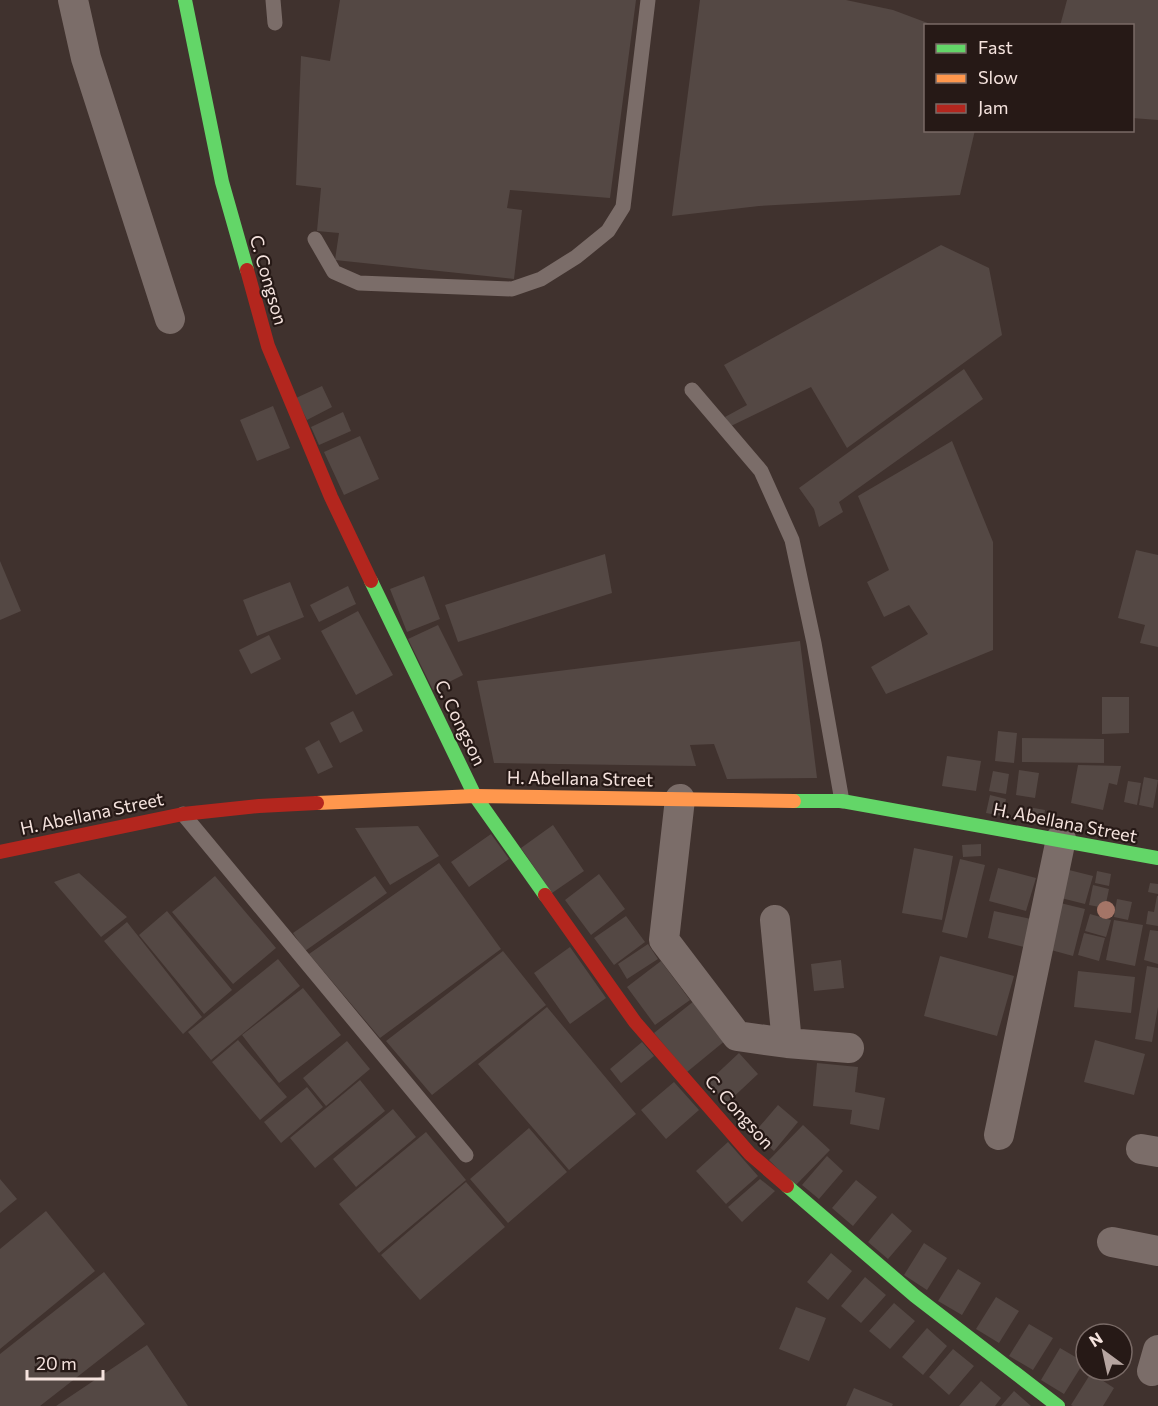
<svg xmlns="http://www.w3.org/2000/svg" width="1158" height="1406" viewBox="0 0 1158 1406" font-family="Commissioner,sans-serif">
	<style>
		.building { fill: #544844 }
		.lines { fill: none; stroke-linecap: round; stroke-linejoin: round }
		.lane { stroke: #7b6d69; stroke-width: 15 }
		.street { stroke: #7b6d69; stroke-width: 30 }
		.fast { stroke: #63d668; stroke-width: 14 }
		.slow { stroke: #ff974d; stroke-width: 14 }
		.jam { stroke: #b3261e; stroke-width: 14 }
		.tree { fill: #a47567 }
		.labels { text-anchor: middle; stroke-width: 4.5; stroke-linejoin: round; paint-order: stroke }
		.street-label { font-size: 18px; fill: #f5e3de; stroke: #261916 }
	</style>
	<rect width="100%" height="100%" fill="#40322e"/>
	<!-- building -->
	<path class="building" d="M 340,0 L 636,0 L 610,198 L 510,190 L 507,208 L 522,210 L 514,279 L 335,260 L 339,233 L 317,231 L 321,188 L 296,185 L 301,56 L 330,61 Z
		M 700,0 L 846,0 L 893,10 L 933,25 L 926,26 L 926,130 L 975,130 L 960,195 L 759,206 L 672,216 Z
		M 1067,0 L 1158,0 L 1158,120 L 1132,118 L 1132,26 L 1060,26 Z
		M 941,245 L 989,268 L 1002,335 L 847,448 L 811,387 L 731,426 L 725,417 L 747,405 L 724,365 Z
		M 964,369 L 983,399 L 839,502 L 843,512 L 819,527 L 814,509 L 799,488 Z
		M 322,386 L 332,407 L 307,420 L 296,398 Z
		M 273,406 L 290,448 L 257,461 L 240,420 Z
		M 343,412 L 351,431 L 319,445 L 311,427 Z
		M 360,436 L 379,479 L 344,495 L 324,452 Z
		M 952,441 L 993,542 L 993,650 L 886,694 L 871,667 L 928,634 L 909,605 L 884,617 L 867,582 L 889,570 L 858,496 Z
		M 1136,550 L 1158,555 L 1158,647 L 1140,643 L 1145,625 L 1118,618 Z
		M 605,554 L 612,593 L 458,642 L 445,605 Z
		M 0,561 L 21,611 L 0,620 Z
		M 424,576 L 440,619 L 407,632 L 390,589 Z
		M 290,582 L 304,617 L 257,636 L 243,600 Z
		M 348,586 L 356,604 L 319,622 L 310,605 Z
		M 358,611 L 393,675 L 356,695 L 321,631 Z
		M 438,625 L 463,675 L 433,690 L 408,639 Z
		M 269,635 L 281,659 L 251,674 L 239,650 Z
		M 800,641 L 817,778 L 727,779 L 714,744 L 690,745 L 696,766 L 494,763 L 477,681 Z
		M 1102,697 L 1129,697 L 1129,733 L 1102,734 Z
		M 353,711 L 363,731 L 340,743 L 330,723 Z
		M 998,731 L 1017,733 L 1014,763 L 995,761 Z
		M 1022,738 L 1104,739 L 1104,763 L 1022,762 Z
		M 319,740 L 333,767 L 318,774 L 305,748 Z
		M 947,756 L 981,761 L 976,791 L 942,786 Z
		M 1078,765 L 1121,766 L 1117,785 L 1109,783 L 1103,810 L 1071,803 Z
		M 1019,770 L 1039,773 L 1035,798 L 1016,795 Z
		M 993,771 L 1009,774 L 1006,794 L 989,791 Z
		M 1144,777 L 1158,780 L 1153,808 L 1139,805 Z
		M 1128,781 L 1141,783 L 1137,805 L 1124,802 Z
		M 990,795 L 1006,799 L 1002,816 L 986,813 Z
		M 1028,807 L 1045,810 L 1043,821 L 1026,818 Z
		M 553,825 L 584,871 L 552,893 L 521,848 Z
		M 418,826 L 439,856 L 390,885 L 355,828 Z
		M 491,834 L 509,859 L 469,887 L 451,862 Z
		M 981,844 L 981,856 L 963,857 L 962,845 Z
		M 914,848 L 953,856 L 942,920 L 902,913 Z
		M 960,859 L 985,865 L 967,938 L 942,932 Z
		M 439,863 L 501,949 L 380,1038 L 309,954 Z
		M 998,868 L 1036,878 L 1026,911 L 989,901 Z
		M 1065,869 L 1093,876 L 1085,904 L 1057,897 Z
		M 1097,871 L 1111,874 L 1109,886 L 1095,883 Z
		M 79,873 L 127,917 L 101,937 L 54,882 Z
		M 599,874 L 625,909 L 591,935 L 565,900 Z
		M 215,876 L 276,948 L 233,984 L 172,912 Z
		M 375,876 L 387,893 L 305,951 L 293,933 Z
		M 1150,883 L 1158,884 L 1158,894 L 1148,892 Z
		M 1093,885 L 1109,889 L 1105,908 L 1089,905 Z
		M 1157,896 L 1158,896 L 1158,926 L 1146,924 L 1148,911 L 1154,912 Z
		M 1117,899 L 1132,902 L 1128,920 L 1114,917 Z
		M 1052,901 L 1085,909 L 1073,956 L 1040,947 Z
		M 167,911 L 232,990 L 204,1014 L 139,935 Z
		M 994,911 L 1031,919 L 1024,947 L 988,938 Z
		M 1090,914 L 1111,920 L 1106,937 L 1085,931 Z
		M 626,916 L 645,942 L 614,965 L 594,938 Z
		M 1114,920 L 1143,925 L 1135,966 L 1106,960 Z
		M 127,922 L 202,1017 L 183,1034 L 104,941 Z
		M 1150,930 L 1158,931 L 1158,964 L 1144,960 Z
		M 1084,933 L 1105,938 L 1099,961 L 1078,955 Z
		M 648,944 L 658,959 L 627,979 L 618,964 Z
		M 570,947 L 606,998 L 570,1024 L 534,973 Z
		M 503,951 L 546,1005 L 432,1095 L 386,1041 Z
		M 940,956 L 1014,976 L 997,1036 L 924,1016 Z
		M 278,959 L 300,986 L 211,1060 L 188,1032 Z
		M 841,960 L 844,988 L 814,991 L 811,964 Z
		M 661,961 L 690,1000 L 655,1025 L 627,987 Z
		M 1147,966 L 1158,968 L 1158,1007 L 1152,1042 L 1135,1039 Z
		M 1078,971 L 1135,977 L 1131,1013 L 1074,1007 Z
		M 303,988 L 341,1035 L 279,1083 L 242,1035 Z
		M 694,1001 L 726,1040 L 687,1072 L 654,1033 Z
		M 547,1007 L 636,1114 L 569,1170 L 478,1064 Z
		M 238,1040 L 287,1097 L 260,1120 L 212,1062 Z
		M 1095,1040 L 1145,1054 L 1134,1095 L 1084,1082 Z
		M 347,1041 L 370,1069 L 326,1106 L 303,1078 Z
		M 642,1042 L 654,1056 L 621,1083 L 610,1069 Z
		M 739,1053 L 758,1074 L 727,1103 L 708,1082 Z
		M 817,1063 L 858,1067 L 855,1092 L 885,1098 L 879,1130 L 850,1124 L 852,1110 L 813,1106 Z
		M 360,1080 L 385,1111 L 315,1168 L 290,1138 Z
		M 674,1082 L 699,1110 L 666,1139 L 641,1110 Z
		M 307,1087 L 323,1107 L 281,1143 L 264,1122 Z
		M 778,1105 L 798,1122 L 774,1151 L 754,1133 Z
		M 393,1109 L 416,1137 L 356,1187 L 333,1159 Z
		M 803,1125 L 830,1150 L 795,1186 L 769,1160 Z
		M 529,1128 L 567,1172 L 508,1223 L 470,1179 Z
		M 426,1132 L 466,1180 L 379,1253 L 339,1204 Z
		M 728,1142 L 758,1176 L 726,1204 L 696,1171 Z
		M 827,1156 L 843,1171 L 819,1199 L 802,1185 Z
		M 0,1179 L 17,1199 L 0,1213 Z
		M 760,1179 L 775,1191 L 742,1222 L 728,1207 Z
		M 856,1180 L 877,1197 L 853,1226 L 832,1208 Z
		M 466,1182 L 505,1227 L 420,1300 L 381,1255 Z
		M 46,1211 L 95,1271 L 0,1349 L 0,1249 Z
		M 892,1213 L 912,1231 L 888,1259 L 868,1242 Z
		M 924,1243 L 947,1258 L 927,1290 L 904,1275 Z
		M 831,1253 L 852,1271 L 828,1300 L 807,1282 Z
		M 958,1269 L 981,1283 L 962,1315 L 938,1301 Z
		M 104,1272 L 145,1324 L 40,1406 L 0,1406 L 0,1354 Z
		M 865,1277 L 886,1295 L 861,1323 L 841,1306 Z
		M 996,1297 L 1019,1311 L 999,1343 L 976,1329 Z
		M 894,1303 L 915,1321 L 890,1349 L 869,1331 Z
		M 796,1307 L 826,1318 L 809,1361 L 779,1349 Z
		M 1029,1324 L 1053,1338 L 1033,1370 L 1009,1356 Z
		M 927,1328 L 947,1346 L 923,1375 L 902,1357 Z
		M 147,1345 L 188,1406 L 56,1406 Z
		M 1060,1348 L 1084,1362 L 1064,1394 L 1041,1380 Z
		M 953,1349 L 974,1366 L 949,1395 L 929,1377 Z
		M 1091,1373 L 1114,1388 L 1103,1406 L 1073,1406 L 1071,1405 Z
		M 981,1381 L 1001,1398 L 995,1406 L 959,1406 Z
		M 854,1388 L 893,1404 L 892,1406 L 846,1406 Z
		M 1014,1391 L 1031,1406 L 1001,1406 Z"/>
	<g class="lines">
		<!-- lane -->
		<path class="lane" d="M 273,0 L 275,23
			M 315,239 L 334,272 L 359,283 L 512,289 L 541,279 L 576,257 L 608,231 L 623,207 L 648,0
			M 692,390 L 761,471 L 792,540 L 814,643 L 842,801
			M 183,814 L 466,1155"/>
		<!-- street -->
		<path class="street" d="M 73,0 L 86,58 L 170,319
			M 680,799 L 664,940 L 737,1036 L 787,1043 L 849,1048
			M 775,920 L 787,1043
			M 999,1135 L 1061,839
			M 1141,1149 L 1158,1152
			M 1112,1242 L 1158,1251
			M 1152,1371 L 1158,1350"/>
		<!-- fast -->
		<path class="fast" d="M 185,0 L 222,182 L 247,270
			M 371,581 L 475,796 L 545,895
			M 794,801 L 842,801 L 1158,858
			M 787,1186 L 915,1296 L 1058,1406"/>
		<!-- slow -->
		<path class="slow" d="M 317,803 L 475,796 L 794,801"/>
		<!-- jam -->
		<path class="jam" d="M 247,270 L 268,346 L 331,497 L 371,581
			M 0,852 L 183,814 L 259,806 L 317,803
			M 545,895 L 635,1022 L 750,1154 L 787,1186"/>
	</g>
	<!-- trees -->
	<circle class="tree" cx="1106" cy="910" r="9"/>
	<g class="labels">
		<!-- street labels -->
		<g class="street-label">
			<text transform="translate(268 280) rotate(74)" y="6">C. Congson</text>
			<text transform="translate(460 723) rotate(64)" y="6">C. Congson</text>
			<text transform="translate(580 779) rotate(1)" y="6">H. Abellana Street</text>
			<text transform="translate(92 814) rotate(-12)" y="6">H. Abellana Street</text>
			<text transform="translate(1065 823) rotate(11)" y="6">H. Abellana Street</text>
			<text transform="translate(739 1112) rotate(48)" y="6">C. Congson</text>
		</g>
	</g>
	<!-- legend -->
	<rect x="924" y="24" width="210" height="108" fill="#261916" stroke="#796a66" stroke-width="1.5"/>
	<rect x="936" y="44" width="30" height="9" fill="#63d668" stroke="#796a66" stroke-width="1.5"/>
	<text x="978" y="54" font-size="18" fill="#f5e3de">Fast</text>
	<rect x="936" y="74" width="30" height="9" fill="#ff974d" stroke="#796a66" stroke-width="1.5"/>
	<text x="978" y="84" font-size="18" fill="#f5e3de">Slow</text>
	<rect x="936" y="104" width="30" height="9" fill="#b3261e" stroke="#796a66" stroke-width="1.5"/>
	<text x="978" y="114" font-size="18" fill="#f5e3de">Jam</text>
	<!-- north arrow -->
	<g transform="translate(1104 1352) rotate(327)"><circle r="28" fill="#261916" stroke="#796a66" stroke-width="1.5"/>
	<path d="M0-4.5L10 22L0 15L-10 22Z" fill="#b6a5a0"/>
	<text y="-9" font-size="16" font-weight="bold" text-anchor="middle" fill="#f5e3de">N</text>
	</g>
	<!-- scale -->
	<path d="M27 1370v9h76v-9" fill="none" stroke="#f5e3de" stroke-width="3"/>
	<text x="36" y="1370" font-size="18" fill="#f5e3de" stroke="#261916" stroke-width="4.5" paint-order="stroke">20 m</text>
</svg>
